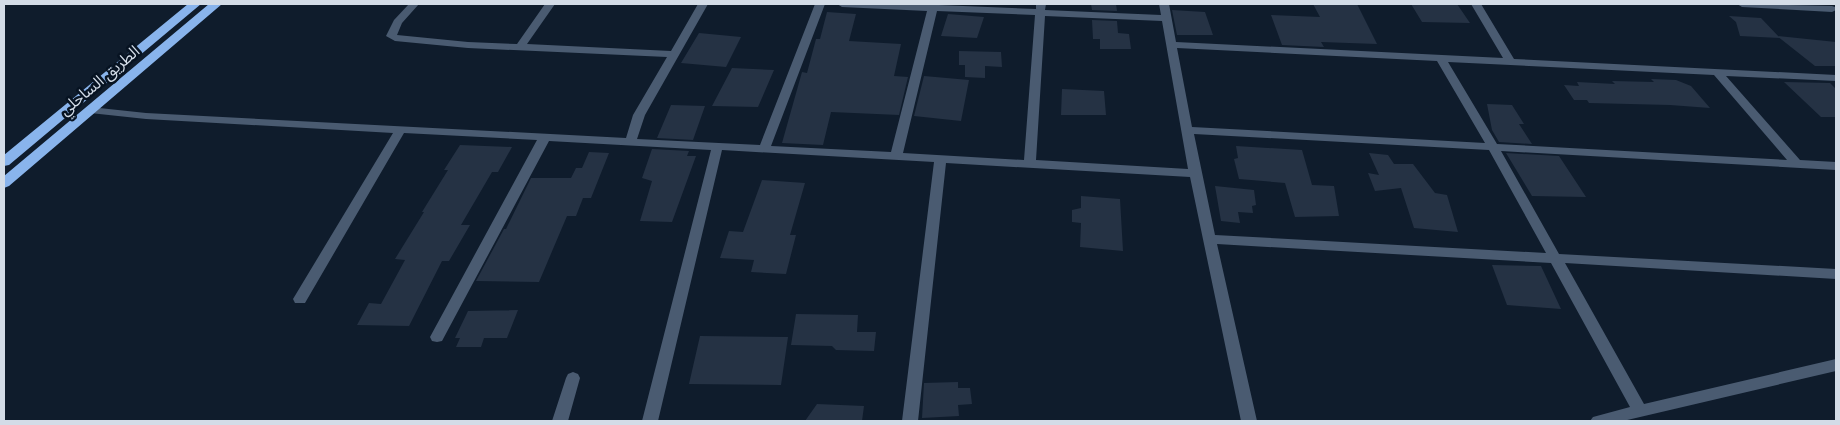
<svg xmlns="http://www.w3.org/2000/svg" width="1840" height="425" viewBox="0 0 1840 425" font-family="'Zilla Slab','Noto Sans Arabic',serif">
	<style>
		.building { fill: #253244 }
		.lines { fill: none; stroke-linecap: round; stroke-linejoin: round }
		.minor { fill: #4a5b71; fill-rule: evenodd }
		.highway { fill: #89b4ec; fill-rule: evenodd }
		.labels { text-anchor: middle; stroke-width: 5; stroke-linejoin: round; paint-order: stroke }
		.street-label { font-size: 16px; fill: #d3dce7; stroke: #071322 }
	</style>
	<rect width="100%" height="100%" fill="#0f1c2c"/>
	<!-- building -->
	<path class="building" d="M 1091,4 L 1116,4 L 1117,11 L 1092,10 Z
		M 1313,4 L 1357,4 L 1377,44 L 1321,42 L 1324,47 L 1282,45 L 1271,15 L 1320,17 Z
		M 1411,4 L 1457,4 L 1470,23 L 1422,22 Z
		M 1172,10 L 1205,12 L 1213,35 L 1177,35 Z
		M 827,12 L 856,14 L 849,41 L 901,44 L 894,76 L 908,77 L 899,115 L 831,112 L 823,145 L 782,143 L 802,72 L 807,73 L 816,39 L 820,39 Z
		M 948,14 L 984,17 L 977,38 L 941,36 Z
		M 1729,16 L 1761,18 L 1780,38 L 1740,36 L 1736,22 Z
		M 1092,20 L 1117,21 L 1118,33 L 1129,34 L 1131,49 L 1100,49 L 1100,39 L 1093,39 Z
		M 699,33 L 741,37 L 726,67 L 681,63 Z
		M 1777,36 L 1836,42 L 1836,66 L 1815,66 Z
		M 959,51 L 1001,52 L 1002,67 L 985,66 L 985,78 L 965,77 L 965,65 L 959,65 Z
		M 732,68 L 774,70 L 758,107 L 712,106 Z
		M 924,76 L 969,80 L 961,121 L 914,116 Z
		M 1651,79 L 1676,80 L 1691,86 L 1710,108 L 1670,105 L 1589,103 L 1587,100 L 1574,100 L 1564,85 L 1579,86 L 1577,82 L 1615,84 L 1612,81 L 1654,82 Z
		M 1784,82 L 1830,83 L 1836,89 L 1836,117 L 1821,117 Z
		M 1062,89 L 1104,91 L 1106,115 L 1061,115 Z
		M 1487,104 L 1512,105 L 1524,124 L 1519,124 L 1532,144 L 1499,142 L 1492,130 Z
		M 671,105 L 705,106 L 693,140 L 657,138 Z
		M 460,145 L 512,147 L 498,172 L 492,172 L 461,225 L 470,225 L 449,261 L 442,261 L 409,326 L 357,325 L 369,303 L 381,304 L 405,260 L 395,259 L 424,212 L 422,212 L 448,170 L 444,170 Z
		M 1236,146 L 1302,150 L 1312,185 L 1334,186 L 1339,216 L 1295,217 L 1285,183 L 1239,179 L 1234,159 L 1238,158 Z
		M 652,149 L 689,151 L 687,156 L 696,156 L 672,222 L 640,221 L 652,181 L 642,178 Z
		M 589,152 L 609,153 L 591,198 L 583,198 L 576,216 L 567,216 L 539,282 L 476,281 L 504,229 L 506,229 L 531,178 L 571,178 L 576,168 L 582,168 Z
		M 1369,153 L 1388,155 L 1394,164 L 1413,164 L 1435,193 L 1447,195 L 1458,232 L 1414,228 L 1401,188 L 1375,191 L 1368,173 L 1379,175 Z
		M 1506,153 L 1559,156 L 1586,197 L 1532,196 Z
		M 762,180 L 805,183 L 790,235 L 796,235 L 786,274 L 751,272 L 754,260 L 720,258 L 729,231 L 743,232 Z
		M 1215,186 L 1254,190 L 1256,205 L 1252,206 L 1253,213 L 1238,212 L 1240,223 L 1221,221 Z
		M 1081,196 L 1120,199 L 1123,251 L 1080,247 L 1081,223 L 1072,222 L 1072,210 L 1081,208 Z
		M 1492,265 L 1541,266 L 1561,309 L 1507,305 Z
		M 518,310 L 507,338 L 484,338 L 481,347 L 456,347 L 460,338 L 455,338 L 468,311 Z
		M 796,314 L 858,315 L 857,332 L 876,332 L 874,351 L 836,350 L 832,346 L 791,345 Z
		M 700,336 L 788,337 L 781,385 L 689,384 Z
		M 958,382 L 958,388 L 970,388 L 972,404 L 958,405 L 959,416 L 922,418 L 924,383 Z
		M 817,404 L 864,406 L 862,421 L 805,421 Z"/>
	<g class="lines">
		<!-- minor -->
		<path class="minor" d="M 409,4 L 419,4 L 402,23 L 397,35 L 468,42 L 517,44 L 545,4 L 555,4 L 527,44 L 671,51 L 698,4 L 708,4 L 645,115 L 637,139 L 760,145 L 815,4 L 825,4 L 771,146 L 891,152 L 927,11 L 842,7 L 837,4 L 939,4 L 939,5 L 1036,9 L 1036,4 L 1046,4 L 1045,10 L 1161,15 L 1159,4 L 1169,4 L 1176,42 L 1503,58 L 1471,4 L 1481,4 L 1514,59 L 1836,75 L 1836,81 L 1726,76 L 1800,160 L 1836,162 L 1836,170 L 1501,151 L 1559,254 L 1836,269 L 1836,279 L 1565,263 L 1644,404 L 1836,359 L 1836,371 L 1623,421 L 1590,421 L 1593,417 L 1630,407 L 1551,263 L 1217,244 L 1257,421 L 1241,421 L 1190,177 L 946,163 L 918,421 L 902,421 L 934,162 L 722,150 L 658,421 L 642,421 L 711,150 L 549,141 L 442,341 L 437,342 L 432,341 L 430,337 L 537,140 L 404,133 L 305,303 L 295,303 L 293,299 L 393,133 L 146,119 L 90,113 L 84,110 L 90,107 L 146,113 L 626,138 L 633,115 L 667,57 L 468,48 L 395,41 L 386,36 L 394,20 ZM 937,11 L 1035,15 L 1024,160 L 903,153 ZM 1045,16 L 1162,21 L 1188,169 L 1036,160 ZM 1177,48 L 1437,61 L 1485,143 L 1192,127 ZM 1448,62 L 1714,75 L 1787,160 L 1497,144 ZM 1194,134 L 1489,150 L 1546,253 L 1215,235 Z
			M 1737,4 L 1832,6 L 1835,7 L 1836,10 L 1832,12 L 1742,7 Z
			M 573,372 L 578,374 L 580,378 L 568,421 L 552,421 L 566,378 L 568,374 Z"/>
		<!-- highway -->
		<path class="highway" d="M 188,4 L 201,4 L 9,165 L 4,166 L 4,155 Z
			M 209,4 L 222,4 L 9,186 L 4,188 L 4,176 Z"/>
	</g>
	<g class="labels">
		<!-- street labels -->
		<g class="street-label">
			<text transform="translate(99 80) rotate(-40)" y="6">الطريق الساحلي</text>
		</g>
	</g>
	<!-- border -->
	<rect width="1840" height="425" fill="none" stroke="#d3dce7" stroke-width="10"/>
</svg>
